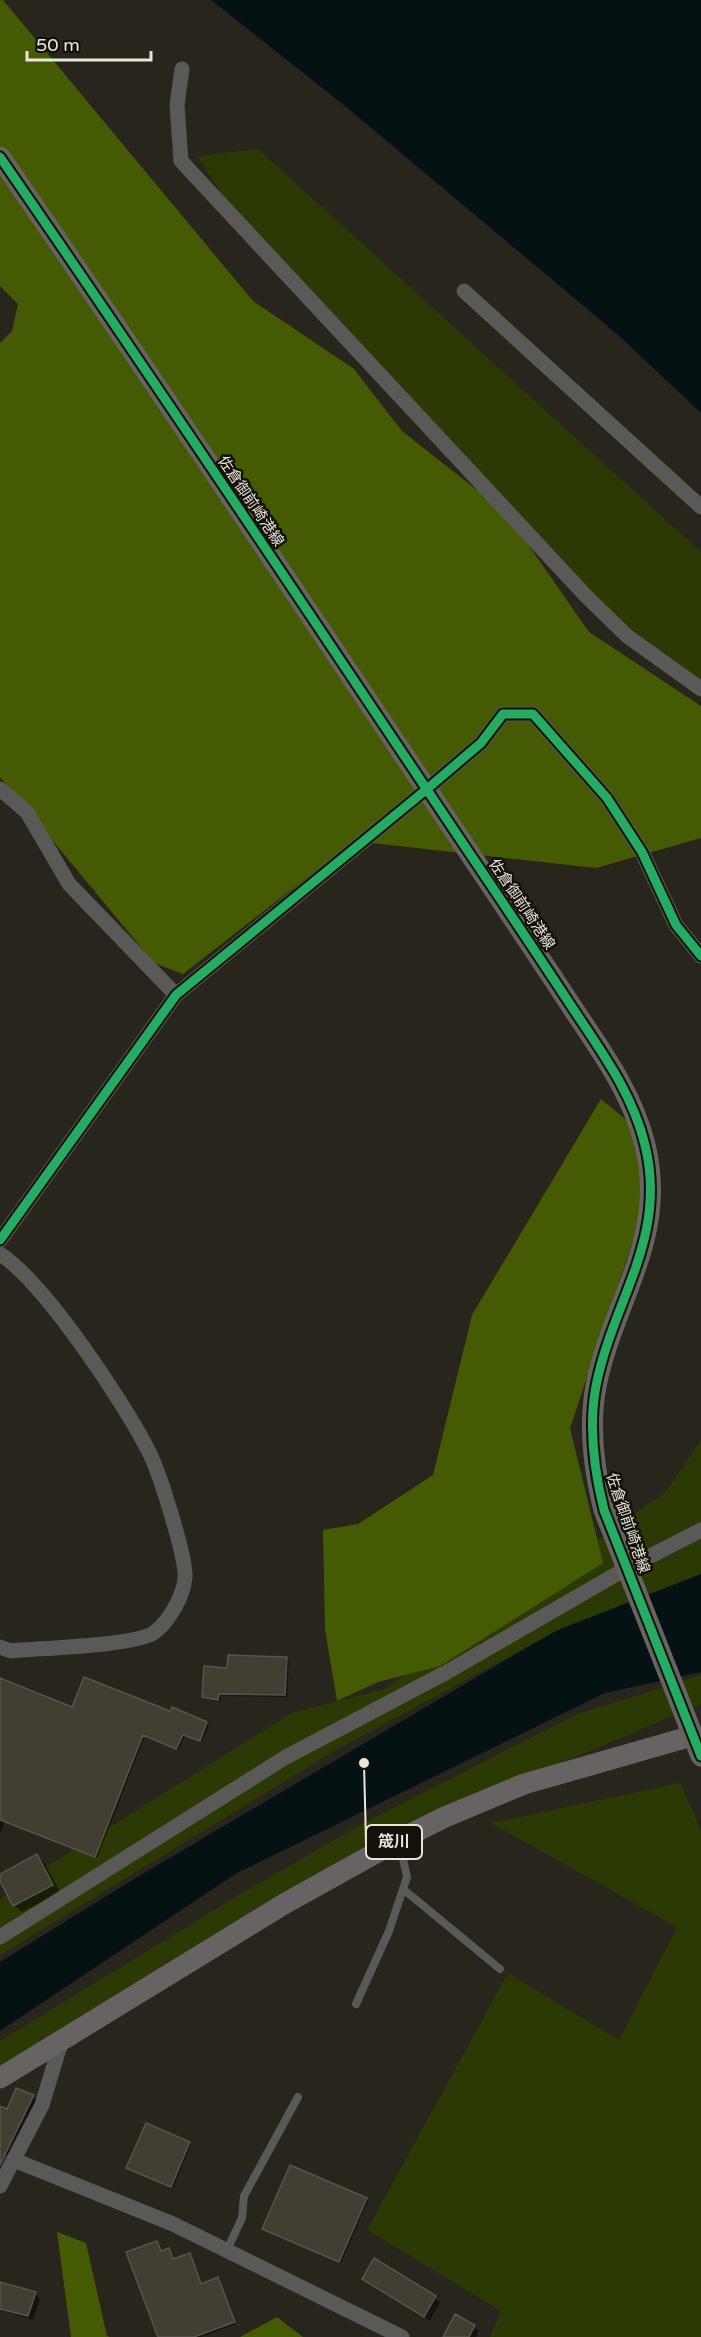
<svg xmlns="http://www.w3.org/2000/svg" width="701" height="2337" viewBox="0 0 701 2337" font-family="'Varela Round','Noto Sans JP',sans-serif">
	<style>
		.green { fill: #2b3a04 }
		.forest { fill: #445b04 }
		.water { fill: #051214 }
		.shadow { fill: #0007 }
		.building { fill: #423e31; stroke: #57544d; stroke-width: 1.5 }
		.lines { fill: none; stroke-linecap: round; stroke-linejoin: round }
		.lane { stroke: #5b5858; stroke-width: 8 }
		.street { stroke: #5b5858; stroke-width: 15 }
		.secondary { stroke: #666362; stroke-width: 21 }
		.cycleway-casing { stroke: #13110a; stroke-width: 13 }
		.cycleway { stroke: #26ab63; stroke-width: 9 }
		.labels { text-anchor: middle; stroke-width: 5; stroke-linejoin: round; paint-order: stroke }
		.street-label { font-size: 15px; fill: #e8e5db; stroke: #13110a }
		.leader { fill: none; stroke: #e8e5db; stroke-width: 2 }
		.callout-dot { fill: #e8e5db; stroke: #13110a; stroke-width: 2 }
		.callout { fill: #13110a; stroke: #e8e5db; stroke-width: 2 }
		.callout-label { font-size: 16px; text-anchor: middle; font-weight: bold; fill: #e8e5db }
	</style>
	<rect width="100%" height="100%" fill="#28251d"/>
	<!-- green -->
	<path class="green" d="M 258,149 L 701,552 L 701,686 L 616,628 L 252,240 L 197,156 Z
		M 701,1440 L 701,1574 L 558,1630 L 334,1751 L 0,1955 L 0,1900 L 25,1880 L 292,1713 L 385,1689 L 666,1492 Z
		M 701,1675 L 701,1704 L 578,1756 L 457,1802 L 276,1896 L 55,2032 L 0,2069 L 0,2041 L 244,1892 L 367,1821 L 578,1714 Z
		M 680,1783 L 701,1830 L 701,2337 L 490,2337 L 501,2311 L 367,2230 L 508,1973 L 619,2040 L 677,1927 L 491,1823 Z"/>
	<!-- forest -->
	<path class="forest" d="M 0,0 L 3,0 L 253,301 L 354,369 L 402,431 L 506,513 L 589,632 L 701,706 L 701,838 L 596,868 L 354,841 L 183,974 L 154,963 L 0,777 L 0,343 L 12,331 L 18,304 L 0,286 Z
		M 601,1099 L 641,1132 L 640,1220 L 570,1428 L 603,1563 L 440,1666 L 378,1682 L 337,1701 L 325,1630 L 323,1530 L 358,1524 L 433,1475 L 472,1315 Z
		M 57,2232 L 86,2243 L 107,2336 L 110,2337 L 71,2337 Z
		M 277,2317 L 303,2337 L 240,2337 Z"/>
	<!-- water -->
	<path class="water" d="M 211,0 L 701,0 L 701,413 L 617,334 L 345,106 Z
		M 701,1574 L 701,1672 L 605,1693 L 237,1873 L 0,2031 L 0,1962 L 139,1876 L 528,1647 L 558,1630 Z"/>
	<!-- shadow -->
	<path class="shadow" d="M 286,1658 L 289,1661 L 287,1697 L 221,1696 L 220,1702 L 204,1697 Z
		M 0,1680 L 73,1709 L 171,1713 L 209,1725 L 202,1742 L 185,1736 L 178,1750 L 145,1736 L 97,1858 L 5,1822 L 0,1834 Z
		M 37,1856 L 45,1864 L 60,1892 L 22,1912 L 14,1905 L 0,1875 Z
		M 33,2097 L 37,2101 L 11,2156 L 0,2152 L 0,2108 L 8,2111 Z
		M 189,2143 L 191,2145 L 173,2188 L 128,2168 Z
		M 366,2199 L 368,2201 L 341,2263 L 264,2229 Z
		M 156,2243 L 161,2252 L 170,2251 L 174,2261 L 190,2255 L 202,2285 L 218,2279 L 220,2281 L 236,2324 L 201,2337 L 159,2337 Z
		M 374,2260 L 440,2302 L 430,2321 L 364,2279 Z
		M 0,2284 L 35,2294 L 40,2299 L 33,2320 L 0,2310 Z
		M 474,2327 L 479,2331 L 476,2337 L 448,2337 Z"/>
	<!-- building -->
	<path class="building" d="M 228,1655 L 287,1657 L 285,1695 L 219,1694 L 218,1700 L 202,1697 L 204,1666 L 227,1668 Z
		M 84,1677 L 170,1711 L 172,1707 L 207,1722 L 200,1741 L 183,1735 L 176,1749 L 143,1735 L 95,1857 L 0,1820 L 0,1678 L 72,1707 Z
		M 37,1854 L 53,1885 L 13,1906 L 0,1881 L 0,1874 Z
		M 16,2088 L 34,2095 L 0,2165 L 0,2106 L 7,2109 Z
		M 146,2123 L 190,2142 L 171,2187 L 126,2168 Z
		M 290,2165 L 367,2198 L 339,2262 L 262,2229 Z
		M 157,2241 L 161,2251 L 169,2248 L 173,2259 L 190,2253 L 201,2284 L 218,2277 L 235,2322 L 194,2337 L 158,2337 L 126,2252 Z
		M 374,2258 L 436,2296 L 424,2317 L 362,2279 Z
		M 0,2282 L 36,2292 L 28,2316 L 0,2309 Z
		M 455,2314 L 475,2325 L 469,2337 L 443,2337 Z"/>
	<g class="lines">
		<!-- lane -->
		<path class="lane" d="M 403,1889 L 500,1969
			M 356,2004 L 389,1931 L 407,1877 L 399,1841
			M 226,2252 L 242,2218 L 244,2196 L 298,2097"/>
		<!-- street -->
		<path class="street" d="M 182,69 L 177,105 L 181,161 L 586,596 L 627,636 L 701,689
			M 464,291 L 701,507
			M 0,789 L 27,812 L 69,884 L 176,995
			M 0,1240 L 176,995 L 427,789 L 481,743 L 503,714 L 533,714 L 607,798 L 642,852 L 676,925 L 701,956
			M 0,1254 C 44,1282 126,1405 150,1454 C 160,1475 186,1556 185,1577 C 184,1595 170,1620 155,1632 C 137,1646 38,1648 11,1651 L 0,1647
			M 0,1937 L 286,1757 L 447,1672 L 627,1568 L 701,1530
			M 14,2160 L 173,2224 L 402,2337
			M 0,2186 L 42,2105 L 62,2039"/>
		<!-- secondary -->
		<path class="secondary" d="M 0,157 C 157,384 310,615 464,845 C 499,897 534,949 568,1001 C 598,1047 632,1091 645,1145 C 668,1238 613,1300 596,1386 C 588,1428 594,1470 604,1510 L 701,1756
			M 0,2078 L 284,1904 L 399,1840 L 445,1817 L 524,1784 L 692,1736"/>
		<defs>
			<path id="cycleway" d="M 0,157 C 157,384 310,615 464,845 C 499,897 534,949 568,1001 C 598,1047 632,1091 645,1145 C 668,1238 613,1300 596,1386 C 588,1428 594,1470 604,1510 L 701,1756
				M 0,1240 L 176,995 L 427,789 L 481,743 L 503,714 L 533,714 L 607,798 L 642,852 L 676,925 L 701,956"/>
		</defs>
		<!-- cycleway casing -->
		<use href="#cycleway" class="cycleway-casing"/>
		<!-- cycleway -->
		<use href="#cycleway" class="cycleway"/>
	</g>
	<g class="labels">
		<!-- street labels -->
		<g class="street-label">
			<text transform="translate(251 501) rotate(56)" y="5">佐倉御前崎港線</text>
			<text transform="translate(522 904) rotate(56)" y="5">佐倉御前崎港線</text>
			<text transform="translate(628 1523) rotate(71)" y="5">佐倉御前崎港線</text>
		</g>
	</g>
	<!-- callouts -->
	<path class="leader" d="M364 1763L366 1842"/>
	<circle class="callout-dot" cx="364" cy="1763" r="6"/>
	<rect class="callout" x="366" y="1825" width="56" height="34" rx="6"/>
	<g class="callout-label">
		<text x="394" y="1847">筬川</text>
	</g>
	<!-- scale -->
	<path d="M27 51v9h124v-9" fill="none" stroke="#e8e5db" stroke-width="3"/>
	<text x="36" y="51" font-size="18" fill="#e8e5db" stroke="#13110a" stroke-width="4.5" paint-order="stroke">50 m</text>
</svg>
